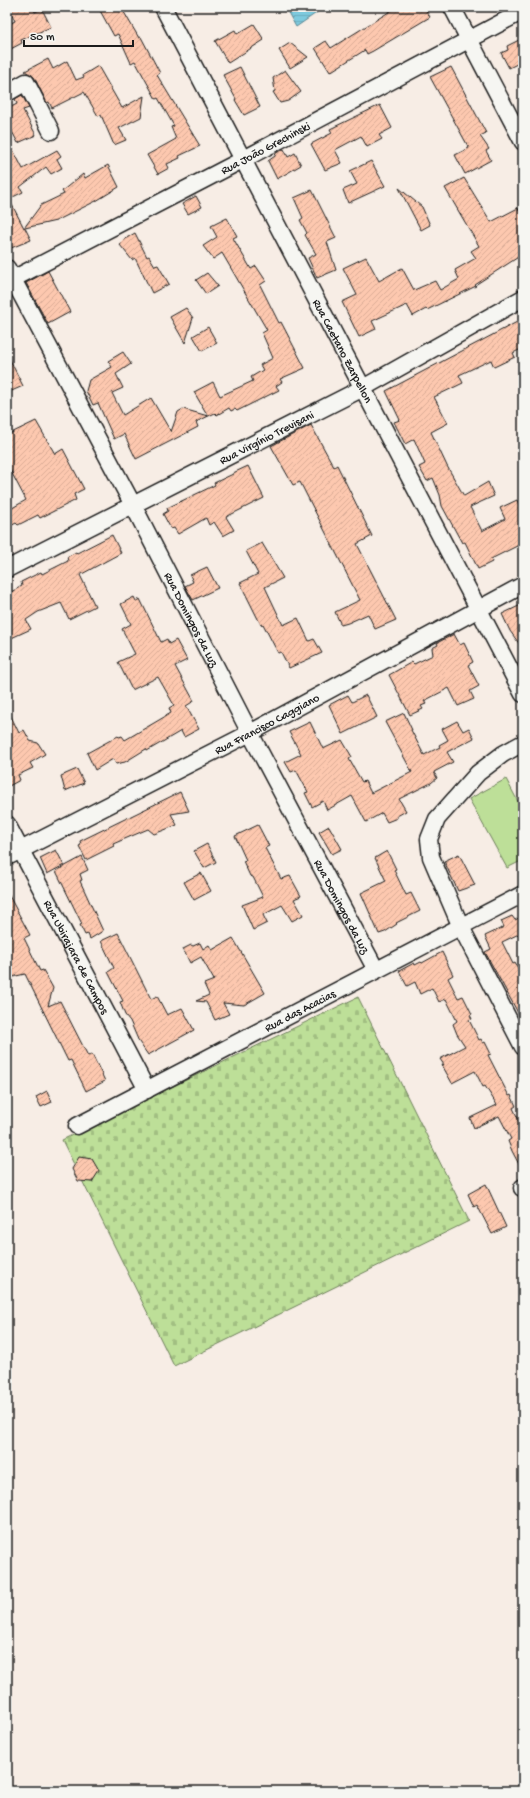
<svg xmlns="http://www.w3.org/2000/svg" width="530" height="1798" viewBox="0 0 530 1798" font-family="'Gochi Hand',sans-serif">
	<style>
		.grass { fill: #bddf98; stroke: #6c7e5a }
		.cemetery { fill: url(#cemetery-stones); stroke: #6c7e5a }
		.water { fill: url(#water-rules); stroke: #578490 }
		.building { fill: url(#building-hatch); stroke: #1c1c1c }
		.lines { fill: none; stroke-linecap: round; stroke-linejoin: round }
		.street-casing { stroke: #1c1c1c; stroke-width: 19 }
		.street { stroke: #f6f6f2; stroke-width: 16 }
		.labels { text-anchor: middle; stroke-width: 3; stroke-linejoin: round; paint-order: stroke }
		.street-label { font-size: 12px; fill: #1c1c1c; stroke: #f6f6f2 }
	</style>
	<defs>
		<pattern id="cemetery-stones" width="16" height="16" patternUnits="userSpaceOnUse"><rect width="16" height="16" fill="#bddf98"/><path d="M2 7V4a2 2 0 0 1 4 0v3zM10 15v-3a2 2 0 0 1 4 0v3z" fill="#a2bf82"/></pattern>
		<pattern id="water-rules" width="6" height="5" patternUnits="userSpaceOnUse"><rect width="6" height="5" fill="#7ecade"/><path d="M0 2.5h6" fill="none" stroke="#6cadbe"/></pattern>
		<pattern id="building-hatch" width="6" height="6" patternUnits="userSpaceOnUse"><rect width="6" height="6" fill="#fdc8af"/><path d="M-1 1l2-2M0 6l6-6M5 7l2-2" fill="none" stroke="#d8ab96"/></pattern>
	</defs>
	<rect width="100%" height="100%" fill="#f7ede5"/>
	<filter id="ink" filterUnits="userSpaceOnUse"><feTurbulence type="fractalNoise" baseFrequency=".025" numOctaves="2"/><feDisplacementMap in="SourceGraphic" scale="8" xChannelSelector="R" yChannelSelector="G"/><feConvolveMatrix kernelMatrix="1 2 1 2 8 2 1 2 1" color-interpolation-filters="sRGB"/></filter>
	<g filter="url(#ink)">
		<!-- grass -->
		<path class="grass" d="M 506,779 L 523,811 L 523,860 L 507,868 L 469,799 Z"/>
		<!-- cemetery -->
		<path class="cemetery" d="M 358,997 L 469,1221 L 174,1366 L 62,1140 Z"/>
		<!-- water -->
		<path class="water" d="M 285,7 L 325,7 L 296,27 Z"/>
		<!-- building -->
		<path class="building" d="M 8,7 L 33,7 L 35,12 L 42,9 L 51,27 L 21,40 L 22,43 L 7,51 L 7,25 L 15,21 Z
			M 98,7 L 121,7 L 139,38 L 141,37 L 160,73 L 157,75 L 200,146 L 179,156 L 180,158 L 167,164 L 169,168 L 158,174 L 147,155 L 176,139 L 171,127 L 174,126 L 158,98 L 156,99 L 135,61 L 131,63 L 118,34 L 114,36 Z
			M 397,7 L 424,7 L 430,17 L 373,51 L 367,54 L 365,50 L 330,72 L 315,48 L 326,41 L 331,48 Z
			M 254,24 L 264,40 L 228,63 L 215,41 L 235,30 L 237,34 Z
			M 523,38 L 523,61 L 509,68 L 501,53 L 508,50 L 507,46 Z
			M 290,43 L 308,57 L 290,68 L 279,50 Z
			M 48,59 L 53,69 L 67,61 L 76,80 L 84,77 L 83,75 L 98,66 L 122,108 L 144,96 L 141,117 L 119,128 L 126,140 L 114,145 L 101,115 L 98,116 L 84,92 L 52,108 L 49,102 L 47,103 L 34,77 L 25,71 Z
			M 240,67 L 260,107 L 244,115 L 235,100 L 236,99 L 223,75 Z
			M 451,67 L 486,133 L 480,136 L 489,149 L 486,151 L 491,160 L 465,174 L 455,155 L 469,148 L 430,77 Z
			M 285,70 L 301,92 L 288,101 L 280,103 L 273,92 L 275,91 L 273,78 Z
			M 22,95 L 29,108 L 23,110 L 36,135 L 18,143 L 7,122 L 7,109 L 17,104 L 15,99 Z
			M 380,105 L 392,128 L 379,135 L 382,139 L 367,147 L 361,136 L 335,150 L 342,163 L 325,170 L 311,144 L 332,133 L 330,129 Z
			M 7,138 L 23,169 L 57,150 L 61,156 L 57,159 L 62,168 L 51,174 L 46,167 L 20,187 L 23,192 L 9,199 L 24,228 L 41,205 L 64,194 L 62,191 L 83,174 L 85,178 L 108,165 L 119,187 L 96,201 L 56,221 L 25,228 L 31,240 L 11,248 L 7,240 Z
			M 284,149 L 288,157 L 295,153 L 301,165 L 277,179 L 268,161 L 275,156 L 276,153 Z
			M 371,161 L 385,186 L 348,203 L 343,190 L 357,184 L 350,171 Z
			M 464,178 L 491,222 L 518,208 L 519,211 L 523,209 L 523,254 L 475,285 L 476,286 L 427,310 L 426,309 L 413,316 L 407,305 L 372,321 L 376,329 L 359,337 L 342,302 L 357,295 L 343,268 L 366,257 L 379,281 L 402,268 L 414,290 L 435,281 L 440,290 L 459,279 L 455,270 L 476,258 L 471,251 L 479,246 L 445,188 Z
			M 399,188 L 422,207 L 430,225 L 421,230 Z
			M 312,190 L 336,238 L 327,242 L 336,270 L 317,278 L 308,258 L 316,254 L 305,235 L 307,233 L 300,220 L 303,218 L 294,198 Z
			M 196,196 L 202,207 L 188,214 L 182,204 Z
			M 227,218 L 237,236 L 233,238 L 251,269 L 256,266 L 266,281 L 260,285 L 279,323 L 281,322 L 305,368 L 280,379 L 282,382 L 276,386 L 279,390 L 237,411 L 235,409 L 231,411 L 229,408 L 217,415 L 215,413 L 196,422 L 198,427 L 136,459 L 124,434 L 114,439 L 98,403 L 93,405 L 86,391 L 89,380 L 112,367 L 108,361 L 123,352 L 131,364 L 116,374 L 123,388 L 112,393 L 123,415 L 151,398 L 171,432 L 178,412 L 183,409 L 208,416 L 194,392 L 213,382 L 220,396 L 253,381 L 251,377 L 263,370 L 260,365 L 273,358 L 262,333 L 267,330 L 222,253 L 213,259 L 203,246 L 217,237 L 211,226 Z
			M 135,233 L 147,257 L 149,256 L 155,266 L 158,265 L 169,284 L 152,293 L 135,258 L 132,260 L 120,245 L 123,240 Z
			M 48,271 L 70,312 L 48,324 L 26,283 Z
			M 207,273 L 218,286 L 206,294 L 196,280 Z
			M 186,308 L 193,318 L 185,343 L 170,317 Z
			M 517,322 L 523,333 L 523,348 L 513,353 L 515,357 L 494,367 L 491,360 L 459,375 L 463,383 L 434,397 L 448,423 L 431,432 L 447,466 L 464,496 L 488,482 L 494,496 L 470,507 L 482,531 L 505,519 L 500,508 L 517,500 L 523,513 L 523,543 L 491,559 L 492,562 L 478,569 L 465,542 L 462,543 L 442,506 L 440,495 L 433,478 L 427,481 L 419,467 L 425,464 L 414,439 L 405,444 L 394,422 L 400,420 L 386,391 Z
			M 208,327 L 217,343 L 202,351 L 193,336 Z
			M 7,354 L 23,386 L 7,393 Z
			M 36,421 L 55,454 L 63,449 L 84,489 L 74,494 L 76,500 L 40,518 L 38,515 L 18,525 L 16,523 L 7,528 L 7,511 L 26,500 L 7,464 L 7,435 Z
			M 311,425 L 334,467 L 337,465 L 372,536 L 357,544 L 396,620 L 375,629 L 368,614 L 348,623 L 341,625 L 335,612 L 360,600 L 300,482 L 293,485 L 271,446 Z
			M 248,466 L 264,498 L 226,517 L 234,530 L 223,536 L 214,522 L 209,525 L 206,518 L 178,534 L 174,528 L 171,529 L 163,514 L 168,511 L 167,508 L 215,485 L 214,483 L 233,474 L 233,473 Z
			M 112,535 L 121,553 L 80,575 L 95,606 L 69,619 L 61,603 L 38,612 L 26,620 L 31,629 L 7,640 L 7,594 L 22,586 L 21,582 L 41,572 L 42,574 L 68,561 L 67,557 L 76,552 L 77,553 Z
			M 262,543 L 283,578 L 265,587 L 283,625 L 298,618 L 309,641 L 314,639 L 322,653 L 289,668 L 281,652 L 278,653 L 263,624 L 261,625 L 240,583 L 258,574 L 246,551 Z
			M 207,567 L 218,588 L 193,600 L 185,586 L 193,582 L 190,575 Z
			M 134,597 L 136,601 L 140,599 L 161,642 L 167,639 L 169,644 L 176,640 L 187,660 L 175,666 L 194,701 L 186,706 L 199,729 L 184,737 L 181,731 L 147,751 L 146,749 L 125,762 L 116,764 L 113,759 L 95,770 L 87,753 L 118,736 L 119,737 L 122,736 L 125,740 L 171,713 L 169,708 L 174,705 L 158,677 L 132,690 L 118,662 L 135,654 L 122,629 L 131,624 L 121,604 Z
			M 523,604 L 523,649 L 510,631 L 502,614 Z
			M 454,634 L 460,645 L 464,643 L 473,662 L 468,665 L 479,686 L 470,691 L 474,699 L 458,706 L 449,688 L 424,701 L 426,704 L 421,706 L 423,709 L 410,715 L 389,675 L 412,662 L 414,664 L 433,655 L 432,648 L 438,645 L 437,643 Z
			M 348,695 L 352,702 L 366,695 L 377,717 L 343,734 L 329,705 Z
			M 7,708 L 19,733 L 24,730 L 30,741 L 38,743 L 45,754 L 30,763 L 33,768 L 18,775 L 20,780 L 7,787 Z
			M 404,713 L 412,730 L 411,730 L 424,755 L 440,747 L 439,745 L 448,740 L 442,729 L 457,721 L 463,731 L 469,728 L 474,738 L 447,752 L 453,762 L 434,772 L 437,778 L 431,783 L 399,799 L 406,811 L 397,816 L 397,818 L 387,822 L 382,813 L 366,822 L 352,796 L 327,810 L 323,801 L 312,807 L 305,793 L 308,792 L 296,770 L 291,772 L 285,762 L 301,754 L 289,732 L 310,722 L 323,749 L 342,740 L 352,757 L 349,759 L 362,782 L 365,781 L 371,793 L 412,772 L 385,722 Z
			M 77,769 L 84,783 L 65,791 L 61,776 Z
			M 180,792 L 189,811 L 171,814 L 177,825 L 154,834 L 148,829 L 113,844 L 114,846 L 86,860 L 79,846 L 81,845 L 80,841 Z
			M 258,825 L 269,846 L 265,848 L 281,879 L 290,876 L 301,896 L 294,899 L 303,915 L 292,921 L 282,905 L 263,915 L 267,923 L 253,930 L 242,905 L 263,897 L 253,877 L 250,876 L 243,861 L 246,860 L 235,836 Z
			M 329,826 L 342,849 L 332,854 L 319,832 Z
			M 207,844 L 216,862 L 204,868 L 194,851 Z
			M 56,850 L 64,865 L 47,874 L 40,858 Z
			M 387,851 L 396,869 L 394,870 L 406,895 L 411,893 L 420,911 L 396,923 L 397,924 L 385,932 L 379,934 L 361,893 L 386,881 L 375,858 Z
			M 459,854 L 475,885 L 458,891 L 444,861 Z
			M 82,857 L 88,870 L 80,874 L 82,880 L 80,881 L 103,931 L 90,939 L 88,934 L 85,935 L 80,925 L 82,924 L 56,871 Z
			M 201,873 L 211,891 L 194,900 L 184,882 Z
			M 7,892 L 30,935 L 24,938 L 40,971 L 43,970 L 53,988 L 48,1006 L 60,1001 L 88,1056 L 92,1054 L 105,1081 L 86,1091 L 71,1060 L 68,1061 L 25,974 L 16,976 L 7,980 Z
			M 512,916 L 515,920 L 523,916 L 523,932 L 502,942 L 513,964 L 515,963 L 523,977 L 523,1022 L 485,952 L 491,949 L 485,936 L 504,927 L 501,921 Z
			M 118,933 L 151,999 L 157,996 L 167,1015 L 182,1008 L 194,1030 L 148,1055 L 139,1042 L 130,1021 L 125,1015 L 120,1002 L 123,1001 L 108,972 L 114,968 L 101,941 Z
			M 233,938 L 265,993 L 244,1005 L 223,1003 L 229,1014 L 215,1020 L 206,1002 L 196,1001 L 209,995 L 204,984 L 214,980 L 201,957 L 190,963 L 183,949 L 191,945 L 193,946 L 200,943 L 203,949 L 209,945 L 212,950 Z
			M 442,952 L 453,975 L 448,978 L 458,998 L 463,996 L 472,1014 L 470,1015 L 472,1019 L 469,1020 L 479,1040 L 481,1039 L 483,1043 L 485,1042 L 491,1054 L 488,1055 L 509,1096 L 511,1095 L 516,1106 L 513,1108 L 523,1129 L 523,1172 L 512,1151 L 508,1141 L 511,1139 L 499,1116 L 474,1128 L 470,1118 L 497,1105 L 485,1086 L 483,1087 L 475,1071 L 452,1083 L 442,1065 L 444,1065 L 440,1059 L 465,1046 L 457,1034 L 453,1024 L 457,1021 L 446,999 L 439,1002 L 432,988 L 420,994 L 415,982 L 407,986 L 399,971 L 414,963 L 415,965 L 421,962 L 422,963 Z
			M 47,1091 L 52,1102 L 41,1107 L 36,1097 Z
			M 79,1157 L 92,1159 L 99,1171 L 92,1182 L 78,1181 L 72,1169 Z
			M 486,1184 L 506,1227 L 492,1234 L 477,1205 L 474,1207 L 468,1194 Z"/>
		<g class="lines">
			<defs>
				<g id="street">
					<path id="s1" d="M 163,7 L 523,694"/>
					<path d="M 452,7 L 523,142"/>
					<path d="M 7,93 L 26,82 L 51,131"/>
					<path id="s2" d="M 7,268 L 133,505 L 250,733 L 376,970"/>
					<path id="s3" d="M 7,282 L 244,159 L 523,11"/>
					<path id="s4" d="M 7,569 L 363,388 L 523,298"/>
					<path d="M 523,743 L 503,754 L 478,773 L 437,819 L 429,839 L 431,857 L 461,927 L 523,1047"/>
					<path id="s5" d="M 7,824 L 147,1090"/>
					<path id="s6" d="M 7,857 L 250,733 L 523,585"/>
					<path id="s7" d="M 77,1126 L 523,894"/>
					<path d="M 522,1188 L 523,1187"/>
				</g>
			</defs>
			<!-- street casing -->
			<use href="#street" class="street-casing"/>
			<!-- street -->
			<use href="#street" class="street"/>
		</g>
	</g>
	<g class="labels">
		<!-- street labels -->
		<g class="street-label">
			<text dy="4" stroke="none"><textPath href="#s3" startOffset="291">Rua João Grechinski</textPath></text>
			<text dy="4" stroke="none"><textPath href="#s1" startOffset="388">Rua Caetano Zarpellon</textPath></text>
			<text dy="4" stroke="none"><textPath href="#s4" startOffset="291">Rua Virgínio Trevisani</textPath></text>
			<text dy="4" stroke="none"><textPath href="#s2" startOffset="397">Rua Domingos da Luz</textPath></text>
			<text dy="4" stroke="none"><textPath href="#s6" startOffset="292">Rua Francisco Caggiano</textPath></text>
			<text dy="4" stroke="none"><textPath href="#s2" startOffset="721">Rua Domingos da Luz</textPath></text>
			<text dy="4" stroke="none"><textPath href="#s5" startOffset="150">Rua Ubirajara de Campos</textPath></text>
			<text dy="4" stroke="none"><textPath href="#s7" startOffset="251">Rua das Acacias</textPath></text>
		</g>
	</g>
	<!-- margin -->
	<rect width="530" height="1798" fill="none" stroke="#f6f6f2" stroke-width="24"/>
	<rect x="12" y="12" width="506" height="1774" fill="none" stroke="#1c1c1c" stroke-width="1.5" filter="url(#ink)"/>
	<!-- scale -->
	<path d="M24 40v6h109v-6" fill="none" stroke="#1c1c1c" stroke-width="2"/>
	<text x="30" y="40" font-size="12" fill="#1c1c1c" stroke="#f6f6f2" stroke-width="3" paint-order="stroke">50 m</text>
</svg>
